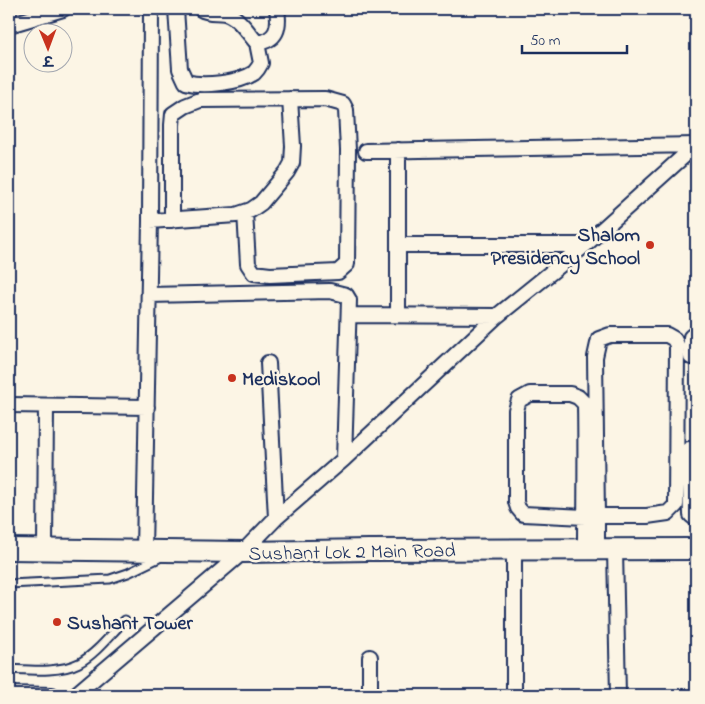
<svg xmlns="http://www.w3.org/2000/svg" width="705" height="704" viewBox="0 0 705 704" font-family="'Indie Flower','Playpen Sans Deva',sans-serif">
	<style>
		.lines { fill: none; stroke-linecap: round; stroke-linejoin: round }
		.lane-casing { stroke: #1b2f5e; stroke-width: 11 }
		.street-casing { stroke: #1b2f5e; stroke-width: 18 }
		.secondary-casing { stroke: #1b2f5e; stroke-width: 24 }
		.lane { stroke: #fcf5e5; stroke-width: 7 }
		.street { stroke: #fcf5e5; stroke-width: 14 }
		.secondary { stroke: #fcf5e5; stroke-width: 20 }
		.poi-dot { fill: #c8321e; stroke: #fcf5e5; stroke-width: 2 }
		.labels { text-anchor: middle; stroke-width: 5; stroke-linejoin: round; paint-order: stroke }
		.poi-label { font-size: 20px; font-weight: bold; fill: #1b2f5e; stroke: #fcf5e5; text-anchor: start }
		.street-label { font-size: 20px; fill: #1b2f5e; stroke: #fcf5e5 }
	</style>
	<rect width="100%" height="100%" fill="#fcf5e5"/>
	<filter id="ink" filterUnits="userSpaceOnUse"><feTurbulence type="fractalNoise" baseFrequency=".02" numOctaves="2"/><feDisplacementMap in="SourceGraphic" scale="10" xChannelSelector="R" yChannelSelector="G"/><feConvolveMatrix kernelMatrix="1 2 1 2 8 2 1 2 1" color-interpolation-filters="sRGB"/></filter>
	<g filter="url(#ink)">
		<g class="lines">
			<defs>
				<path id="lane" d="M 9,584 L 110,579 L 128,573 L 159,558
					M 9,669 C 31,670 59,673 79,663 C 96,654 111,634 125,620"/>
				<path id="street" d="M 176,9 L 180,69 L 186,82 C 203,87 239,83 254,73 C 257,70 259,67 261,63 L 257,43 C 277,40 280,28 277,9
					M 201,9 C 209,14 217,11 225,13 C 238,16 248,33 257,43
					M 9,25 L 63,9
					M 366,151 L 696,145
					M 172,220 L 172,125 L 173,114 L 185,106 L 200,100 L 325,99 L 343,104 L 346,110 L 348,150 L 347,264 L 338,272 L 270,275 L 254,273 L 248,264 L 245,212
					M 150,221 L 236,215 L 251,210 L 261,203 L 287,172 L 292,163 L 293,146 L 290,99
					M 398,245 L 585,245
					M 149,295 L 330,291 L 346,295 L 349,300 L 344,459
					M 349,315 L 497,316
					M 398,315 L 398,150
					M 691,357 L 691,337 L 696,333
					M 268,363 L 276,518
					M 9,405 L 147,407
					M 689,449 L 691,515 L 696,519
					M 597,516 L 647,516 L 668,513 L 676,505 L 677,345 L 674,339 L 667,335 L 610,335 L 599,339 L 595,357 L 597,516 L 597,550
					M 45,550 L 46,406
					M 585,550 C 585,501 586,453 585,404 L 578,397 L 570,394 L 530,394 L 519,400 L 516,410 L 516,502 L 518,508 L 523,514 L 585,517
					M 615,550 L 618,695
					M 144,552 L 150,221 L 151,9
					M 9,694 L 52,695
					M 75,695 L 243,552 L 276,518 L 344,459 L 497,316 L 585,245 L 696,145
					M 370,695 L 370,657
					M 514,695 L 514,550"/>
				<path id="secondary" d="M 9,549 L 243,552 L 369,550 L 696,549"/>
			</defs>
			<!-- lane casing -->
			<use href="#lane" class="lane-casing"/>
			<!-- street casing -->
			<use href="#street" class="street-casing"/>
			<!-- secondary casing -->
			<use href="#secondary" class="secondary-casing"/>
			<!-- lane -->
			<use href="#lane" class="lane"/>
			<!-- street -->
			<use href="#street" class="street"/>
			<!-- secondary -->
			<use href="#secondary" class="secondary"/>
		</g>
	</g>
	<!-- markers -->
	<g class="poi-dot">
		<circle cx="650" cy="245" r="5"/>
		<circle cx="232" cy="378" r="5"/>
		<circle cx="57" cy="622" r="5"/>
	</g>
	<g class="labels">
		<!-- poi labels -->
		<g class="poi-label">
			<text x="640" y="241" text-anchor="end">Shalom<tspan x="640" dy="23">Presidency School</tspan></text>
			<text x="242" y="385">Mediskool</text>
			<text x="67" y="629">Sushant Tower</text>
		</g>
		<!-- street labels -->
		<g class="street-label">
			<text transform="translate(352 551) rotate(-1)" y="7">Sushant Lok 2 Main Road</text>
		</g>
	</g>
	<!-- margin -->
	<rect width="705" height="704" fill="none" stroke="#fcf5e5" stroke-width="30"/>
	<rect x="15" y="15" width="675" height="674" fill="none" stroke="#1b2f5e" stroke-width="2" filter="url(#ink)"/>
	<!-- north arrow -->
	<g transform="translate(48 48) rotate(179)"><circle r="24" fill="#fcf5e5" stroke="#a2a6af"/>
	<path d="M0-4L9 19L0 12L-9 19Z" fill="#c8321e"/>
	<text y="-8" font-size="14" font-weight="bold" text-anchor="middle" fill="#1b2f5e">उ</text>
	</g>
	<!-- scale -->
	<path d="M522 45v8h105v-8" fill="none" stroke="#1b2f5e" stroke-width="2.5"/>
	<text x="530" y="45" font-size="15" fill="#1b2f5e" stroke="#fcf5e5" stroke-width="4" paint-order="stroke">50 m</text>
</svg>
